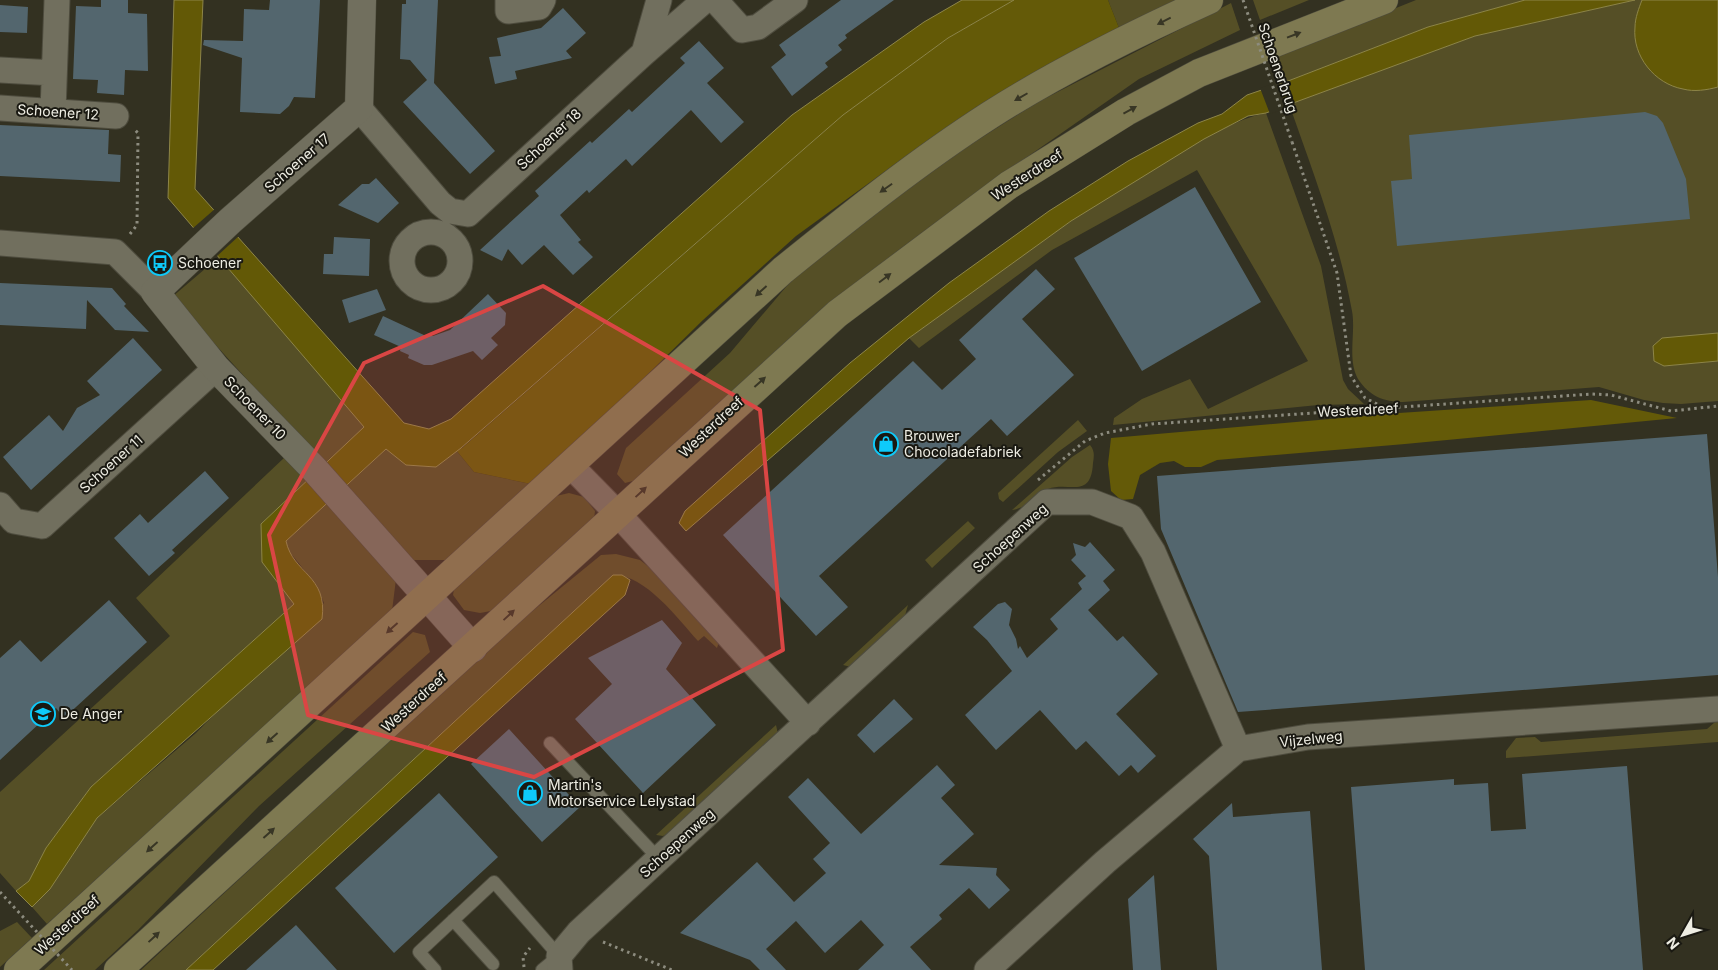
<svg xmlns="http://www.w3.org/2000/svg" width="1718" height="970" viewBox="0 0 1718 970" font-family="Inter,sans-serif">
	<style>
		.green { fill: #554f26 }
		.forest { fill: #645a08 }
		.water { fill: #635906; stroke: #8d8548 }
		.pier { fill: #333121 }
		.building { fill: #53666e }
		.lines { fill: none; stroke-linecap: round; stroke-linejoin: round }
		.service-casing { stroke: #4e4c3e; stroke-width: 14 }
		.minor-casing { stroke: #4e4c3e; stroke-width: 27 }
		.tertiary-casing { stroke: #4e4c3e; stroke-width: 29 }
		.secondary-casing { stroke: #4e4c3e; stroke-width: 29 }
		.path { stroke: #8d8c7f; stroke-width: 3; stroke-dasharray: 2.5 4; stroke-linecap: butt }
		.service { stroke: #716f5e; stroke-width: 12 }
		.minor { stroke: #716f5e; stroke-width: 25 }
		.tertiary { stroke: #716f5e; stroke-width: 28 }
		.secondary { stroke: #7e7951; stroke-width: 28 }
		.path-bridge { stroke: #8d8c7f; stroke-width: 3; stroke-dasharray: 2.5 4; stroke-linecap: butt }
		.oneway { fill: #383625 }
		.marked { fill: #da4644; fill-opacity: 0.2; stroke: #da4644; stroke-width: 4; stroke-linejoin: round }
		.labels { text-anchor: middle; stroke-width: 4; stroke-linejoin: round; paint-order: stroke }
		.street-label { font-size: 14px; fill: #eeede3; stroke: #1a1912 }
		.poi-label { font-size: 14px; fill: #eeede3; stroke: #1a1912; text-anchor: start }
	</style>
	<rect width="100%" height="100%" fill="#333121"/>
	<!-- green -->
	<path class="green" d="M 1108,0 L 1189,0 L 1121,33 Z
		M 1253,0 L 1309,0 L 1260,20 Z
		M 1416,0 L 1525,0 L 1428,27 L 1280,84 L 1272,58 Z
		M 1635,0 L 1642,0 L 1635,27 L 1703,90 L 1718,87 L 1718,333 L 1664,366 L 1718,361 L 1718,401 L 1681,404 L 1663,403 L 1644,400 L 1599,387 L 1403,402 C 1384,402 1369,396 1358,379 C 1347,360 1356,332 1352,311 C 1339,240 1313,172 1289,104 L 1475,36 Z
		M 1231,3 L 1240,30 L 1139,79 L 981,189 L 900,249 L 818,315 L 637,480 L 625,483 L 617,474 L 626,448 L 730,353 L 791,281 L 850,231 L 965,148 L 1038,102 Z
		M 1266,113 L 1321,266 L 1343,380 L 1348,389 L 1364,404 L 1318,405 L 1113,425 L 1114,418 L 1142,399 L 1190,379 L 1208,409 L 1308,361 L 1197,170 L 1052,250 L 919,348 L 909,338 C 998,274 1085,206 1181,152 C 1208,137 1236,119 1266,113 Z
		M 219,257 L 365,427 L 324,464 L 172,297 Z
		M 1078,420 L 1087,431 L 1058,452 L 1003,502 L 999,499 L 998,493 Z
		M 1090,445 C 1095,451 1094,456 1093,463 C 1091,500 1069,481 1048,489 C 1034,494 1029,508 1012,510 L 1072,457 Z
		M 386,449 L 406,465 L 436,467 L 456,450 L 474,472 L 531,484 L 448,560 L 410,560 L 345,487 Z
		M 285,457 L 307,481 L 261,524 L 294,604 L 91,787 L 46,848 L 29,881 L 16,891 L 0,873 L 0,792 L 170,636 L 136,598 Z
		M 569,493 L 584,497 L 595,511 L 594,519 L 491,611 L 480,613 L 464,610 L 453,595 L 454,589 L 556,496 Z
		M 327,503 L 396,579 L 392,611 L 47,924 L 32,907 L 50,889 L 97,818 L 196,733 L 324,603 L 317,586 L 288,550 L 286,541 Z
		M 968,521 L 975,528 L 932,568 L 925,560 Z
		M 616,554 L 640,560 L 673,586 L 720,639 L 717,648 L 704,636 L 698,641 C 677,618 646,575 613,575 L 186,970 L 141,970 L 508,631 L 601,555 Z
		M 908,605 L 904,619 L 851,667 L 843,665 Z
		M 413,632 L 425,635 L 430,652 L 259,806 L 138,930 L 95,970 L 44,970 Z
		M 1715,722 L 1718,722 L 1718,742 L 1506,758 L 1506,751 L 1516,738 L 1535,737 L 1541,742 L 1707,729 Z
		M 776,725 L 778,734 L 671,832 L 663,836 L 656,835 Z
		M 17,922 L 32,938 L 0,967 L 0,931 Z"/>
	<!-- forest -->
	<path class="forest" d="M 1014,0 L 1108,0 L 1121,33 L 1057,60 L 931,138 L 796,236 L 703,320 L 585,436 L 531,484 L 474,472 L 456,450 L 462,448 L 843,115 L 948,38 Z
		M 1591,400 L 1677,418 L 1405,444 L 1217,460 L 1201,467 L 1185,467 L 1174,461 L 1160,463 L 1140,475 L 1133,499 L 1121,500 L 1111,491 L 1108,464 L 1111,438 L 1399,413 Z"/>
	<!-- water -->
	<path class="water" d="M 174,0 L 203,0 L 195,189 L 404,423 L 429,429 L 451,419 L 792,115 L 924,22 L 962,0 L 1014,0 L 948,38 L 843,115 L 461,448 L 436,467 L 406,465 L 386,449 L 286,541 C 293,574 328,575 322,619 L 97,818 L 50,889 L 32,907 L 16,891 L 29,881 L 46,848 L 91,787 L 294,604 L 262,562 L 261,524 L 364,427 L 168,198 Z
		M 1525,0 L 1635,0 L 1475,36 L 1266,113 L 1248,116 L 1204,139 L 1071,221 L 909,338 L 686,531 L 679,523 L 685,511 L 850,363 L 949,283 L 1049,211 L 1128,161 L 1198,123 L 1222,114 L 1247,95 L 1288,81 L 1428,27 Z
		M 1642,0 L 1718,0 L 1718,87 C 1707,90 1694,92 1683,89 C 1655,84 1632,56 1635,27 C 1635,18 1639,8 1642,0 Z
		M 1718,333 L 1718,361 L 1664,366 L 1654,361 L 1653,346 L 1662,338 Z
		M 613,575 L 622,575 L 630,580 L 625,595 L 213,970 L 186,970 Z"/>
	<!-- pier -->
	<path class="pier" d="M 1278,82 L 1287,108 L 1270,114 L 1260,88 Z
		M 216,208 L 240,235 L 216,257 L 192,229 Z"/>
	<!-- building -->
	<path class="building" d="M 101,0 L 128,0 L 128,13 L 147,14 L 148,71 L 125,70 L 124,95 L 97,93 L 98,80 L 73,79 L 76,6 L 101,7 Z
		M 270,0 L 320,0 L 315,98 L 294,97 L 289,106 L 280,114 L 240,112 L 242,58 L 203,45 L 204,40 L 243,41 L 244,9 L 269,10 Z
		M 406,0 L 438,0 L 434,83 L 495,151 L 470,174 L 403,102 L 427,80 L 410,60 L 400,59 L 402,4 L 406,4 Z
		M 841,0 L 894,0 L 845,35 L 847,38 L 838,45 L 842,50 L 825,63 L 828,67 L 792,96 L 771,67 L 786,55 L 779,45 Z
		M 0,5 L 28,7 L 27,33 L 0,32 Z
		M 563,8 L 586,33 L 566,51 L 572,58 L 515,71 L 517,79 L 495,84 L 489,57 L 501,56 L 497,38 L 541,28 Z
		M 699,41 L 724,68 L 707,83 L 744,122 L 721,143 L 691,110 L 632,166 L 626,159 L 589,193 L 587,190 L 560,215 L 581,240 L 578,242 L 593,257 L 573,275 L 544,245 L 522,265 L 508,249 L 502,261 L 480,250 L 539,196 L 535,191 L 590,141 L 592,143 L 629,109 L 632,112 L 685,63 L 680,58 Z
		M 1645,112 L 1657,116 L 1663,123 L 1686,179 L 1690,219 L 1397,246 L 1391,181 L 1412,179 L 1409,135 Z
		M 0,125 L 109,130 L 108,154 L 121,155 L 120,182 L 0,176 Z
		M 376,178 L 399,203 L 378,223 L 338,205 L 362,184 L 369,184 Z
		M 1195,187 L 1261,302 L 1142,371 L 1074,258 Z
		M 334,237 L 370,239 L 369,276 L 323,274 L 324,254 L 333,254 Z
		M 1036,269 L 1055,289 L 1022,319 L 1074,375 L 1007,436 L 991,419 L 819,576 L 848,607 L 816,636 L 723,535 L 913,361 L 942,390 L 976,359 L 959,340 Z
		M 0,283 L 112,288 L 126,304 L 124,306 L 149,332 L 115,330 L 87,300 L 86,329 L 0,325 Z
		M 377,289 L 386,310 L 349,323 L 342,300 Z
		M 488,294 L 506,313 L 505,325 L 491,338 L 498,345 L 482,360 L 473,351 L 432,365 L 424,365 L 408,358 L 409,355 L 400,351 L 401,347 L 374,335 L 383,316 L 426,336 L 433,336 L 450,330 Z
		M 133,338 L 162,370 L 31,490 L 3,457 L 49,415 L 63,431 L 77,408 L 100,395 L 87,381 Z
		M 1707,434 L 1718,577 L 1718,675 L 1238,712 L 1161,529 L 1157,476 Z
		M 205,471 L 229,498 L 172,550 L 175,553 L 149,576 L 114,538 L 140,514 L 148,523 Z
		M 1090,542 L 1115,570 L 1103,581 L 1110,590 L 1088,610 L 1117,641 L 1123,636 L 1158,674 L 1116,714 L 1156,756 L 1138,773 L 1131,765 L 1119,776 L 1086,741 L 1076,750 L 1040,710 L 996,750 L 965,715 L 1012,671 L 987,640 L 973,627 L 998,604 L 1005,602 L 1012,609 L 1009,625 L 1016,639 L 1018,649 L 1020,646 L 1027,658 L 1058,629 L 1050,619 L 1082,589 L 1078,583 L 1086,576 L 1071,560 L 1076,555 L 1073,543 L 1085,547 Z
		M 109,600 L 147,642 L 64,718 L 56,708 L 0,760 L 0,658 L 20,640 L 41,662 Z
		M 662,620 L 682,643 L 666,669 L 716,725 L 643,793 L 575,719 L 612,684 L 588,658 Z
		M 894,699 L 913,719 L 874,753 L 857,735 Z
		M 509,729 L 580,807 L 542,842 L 471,764 Z
		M 937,765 L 955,785 L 941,798 L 974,834 L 939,865 L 997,868 L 996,875 L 1010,890 L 989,909 L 969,888 L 939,915 L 942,919 L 910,947 L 931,970 L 858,970 L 884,945 L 861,920 L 825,953 L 796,921 L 766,949 L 786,970 L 760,970 L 750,960 L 680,933 L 757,862 L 794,902 L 826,873 L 813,859 L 830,843 L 788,797 L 808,778 L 861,834 Z
		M 1627,766 L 1643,970 L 1365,970 L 1351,787 L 1454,779 L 1454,785 L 1488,783 L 1491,831 L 1526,829 L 1522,774 Z
		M 439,793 L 498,857 L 394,953 L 335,888 Z
		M 1232,803 L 1233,817 L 1310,811 L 1322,970 L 1217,970 L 1209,856 L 1193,839 Z
		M 1154,875 L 1161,970 L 1133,970 L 1128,899 Z
		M 296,925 L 337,970 L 246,970 Z"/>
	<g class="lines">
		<defs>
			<path id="service" d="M 550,743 L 659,859
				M 453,920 L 493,964
				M 435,970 L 419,952 L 494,882 L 559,956 L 542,970"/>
			<path id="minor" d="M 508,0 L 508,11 L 539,7 L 543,0
				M 715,0 L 742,30 L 758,27 L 795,0
				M 644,53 L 659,0
				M 0,70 L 54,73
				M 0,108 L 116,116
				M 359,108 L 440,203 L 450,211 L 468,214 L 644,53 L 705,0
				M 53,111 L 57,0
				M402 261a29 29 0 1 1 58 0a29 29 0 1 1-58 0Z
				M 0,243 L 115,252 L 155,292
				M 570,465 L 618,514 L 808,723
				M 0,505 L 14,521 L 42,526 L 216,368
				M 560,970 L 559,956 L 579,932 L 1047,502 L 1092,502 L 1131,517 L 1153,552 L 1238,749
				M 987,970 L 1105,862 L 1238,749 L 1308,737 L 1718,709"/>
			<path id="tertiary" d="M 362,0 L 359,108 L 230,221 L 155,292 L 216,368 L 314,469 L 473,648"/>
			<path id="secondary" d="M 18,970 L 783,270 C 850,216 917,162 990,115 C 1059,71 1134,34 1209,0
				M 118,970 L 837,314 L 1009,185 L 1126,112 L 1199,73 L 1384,0"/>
		</defs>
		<!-- service casing -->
		<use href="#service" class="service-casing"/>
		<!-- minor casing -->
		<use href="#minor" class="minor-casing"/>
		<!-- tertiary casing -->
		<use href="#tertiary" class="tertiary-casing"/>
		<!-- secondary casing -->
		<use href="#secondary" class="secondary-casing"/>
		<!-- path -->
		<path class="path" d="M 1292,142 L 1337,273 L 1351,376 L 1365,398 L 1385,408
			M 130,234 L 137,225 L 138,133 L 134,129
			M 1038,480 L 1085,441 L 1105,433 L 1152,424 L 1592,394 L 1611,395 L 1671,411 L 1718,406
			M 603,942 L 672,970
			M 524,967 L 523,957 L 530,948"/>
		<!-- service -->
		<use href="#service" class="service"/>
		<!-- minor -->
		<use href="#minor" class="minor"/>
		<!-- tertiary -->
		<use href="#tertiary" class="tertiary"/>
		<!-- secondary -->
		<use href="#secondary" class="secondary"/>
		<!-- path-bridge -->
		<path class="path-bridge" d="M 1243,0 L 1292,142
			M 0,892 L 72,970"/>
	</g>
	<!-- one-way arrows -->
	<defs><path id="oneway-solid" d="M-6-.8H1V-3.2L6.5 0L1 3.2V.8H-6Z" transform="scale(1.25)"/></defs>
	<g class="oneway">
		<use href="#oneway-solid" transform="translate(1164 21) rotate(153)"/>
		<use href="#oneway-solid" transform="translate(1294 35) rotate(-21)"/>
		<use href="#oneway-solid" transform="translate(1021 97) rotate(150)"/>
		<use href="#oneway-solid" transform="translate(1130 110) rotate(-29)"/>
		<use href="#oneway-solid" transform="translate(886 188) rotate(145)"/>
		<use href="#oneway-solid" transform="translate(885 278) rotate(-37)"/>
		<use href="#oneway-solid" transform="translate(761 291) rotate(138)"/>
		<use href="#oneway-solid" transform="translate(760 382) rotate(-42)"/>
		<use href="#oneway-solid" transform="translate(641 492) rotate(-43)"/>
		<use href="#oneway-solid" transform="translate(509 615) rotate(-43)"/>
		<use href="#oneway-solid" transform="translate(392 628) rotate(138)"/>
		<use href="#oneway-solid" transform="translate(272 738) rotate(138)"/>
		<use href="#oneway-solid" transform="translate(269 833) rotate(-42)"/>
		<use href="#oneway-solid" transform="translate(152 847) rotate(138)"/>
		<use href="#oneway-solid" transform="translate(154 937) rotate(-43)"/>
	</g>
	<!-- marked area -->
	<path class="marked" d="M 543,286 L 760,410 L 783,650 L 534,777 L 308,715 L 269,535 L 364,363 Z"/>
	<!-- icons -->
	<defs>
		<symbol id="bus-ring" viewBox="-11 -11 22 22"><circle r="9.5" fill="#1a1912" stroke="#0ecafa" stroke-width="1.5"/><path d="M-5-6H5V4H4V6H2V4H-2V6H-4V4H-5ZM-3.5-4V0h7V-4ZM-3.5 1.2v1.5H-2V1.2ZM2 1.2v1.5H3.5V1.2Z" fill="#0ecafa"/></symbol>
		<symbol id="shop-ring" viewBox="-11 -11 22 22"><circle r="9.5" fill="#1a1912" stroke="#0ecafa" stroke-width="1.5"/><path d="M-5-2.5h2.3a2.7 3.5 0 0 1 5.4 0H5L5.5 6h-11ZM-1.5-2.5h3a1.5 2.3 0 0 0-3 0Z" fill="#0ecafa"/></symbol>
		<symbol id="school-ring" viewBox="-11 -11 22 22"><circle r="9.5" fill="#1a1912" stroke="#0ecafa" stroke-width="1.5"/><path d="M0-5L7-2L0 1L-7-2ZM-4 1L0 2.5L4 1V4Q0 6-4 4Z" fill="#0ecafa"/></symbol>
	</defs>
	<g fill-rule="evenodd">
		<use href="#bus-ring" x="146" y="249" width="28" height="28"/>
		<use href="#shop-ring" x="872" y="430" width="28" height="28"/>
		<use href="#school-ring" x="29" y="700" width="28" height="28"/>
		<use href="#shop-ring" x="516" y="779" width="28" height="28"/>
	</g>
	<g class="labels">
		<!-- street labels -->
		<g class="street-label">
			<text transform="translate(1278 68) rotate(71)" y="5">Schoenerbrug</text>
			<text transform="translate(58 112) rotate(4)" y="5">Schoener 12</text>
			<text transform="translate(549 139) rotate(-43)" y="5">Schoener 18</text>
			<text transform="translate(297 163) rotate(-41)" y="5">Schoener 17</text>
			<text transform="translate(1027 175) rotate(-33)" y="5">Westerdreef</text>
			<text transform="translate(255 408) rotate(46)" y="5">Schoener 10</text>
			<text transform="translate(1358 410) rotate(-3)" y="5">Westerdreef</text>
			<text transform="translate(711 427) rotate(-43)" y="5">Westerdreef</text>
			<text transform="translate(111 464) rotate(-42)" y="5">Schoener 11</text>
			<text transform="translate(1010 538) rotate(-42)" y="5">Schoepenweg</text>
			<text transform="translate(414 702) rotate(-42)" y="5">Westerdreef</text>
			<text transform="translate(1311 739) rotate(-6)" y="5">Vijzelweg</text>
			<text transform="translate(677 843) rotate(-42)" y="5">Schoepenweg</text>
			<text transform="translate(67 925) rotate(-42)" y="5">Westerdreef</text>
		</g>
		<!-- poi labels -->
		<g class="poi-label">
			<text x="178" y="268">Schoener</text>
			<text x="904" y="441">Brouwer<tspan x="904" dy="16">Chocoladefabriek</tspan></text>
			<text x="60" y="719">De Anger</text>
			<text x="548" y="790">Martin's<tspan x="548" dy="16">Motorservice Lelystad</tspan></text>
		</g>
	</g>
	<!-- north arrow -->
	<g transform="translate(1683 935) rotate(231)" stroke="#1a1912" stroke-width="4" paint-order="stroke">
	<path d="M0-4L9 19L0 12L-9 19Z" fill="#eeede3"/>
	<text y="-8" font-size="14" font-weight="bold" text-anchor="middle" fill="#eeede3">N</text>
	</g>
</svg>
